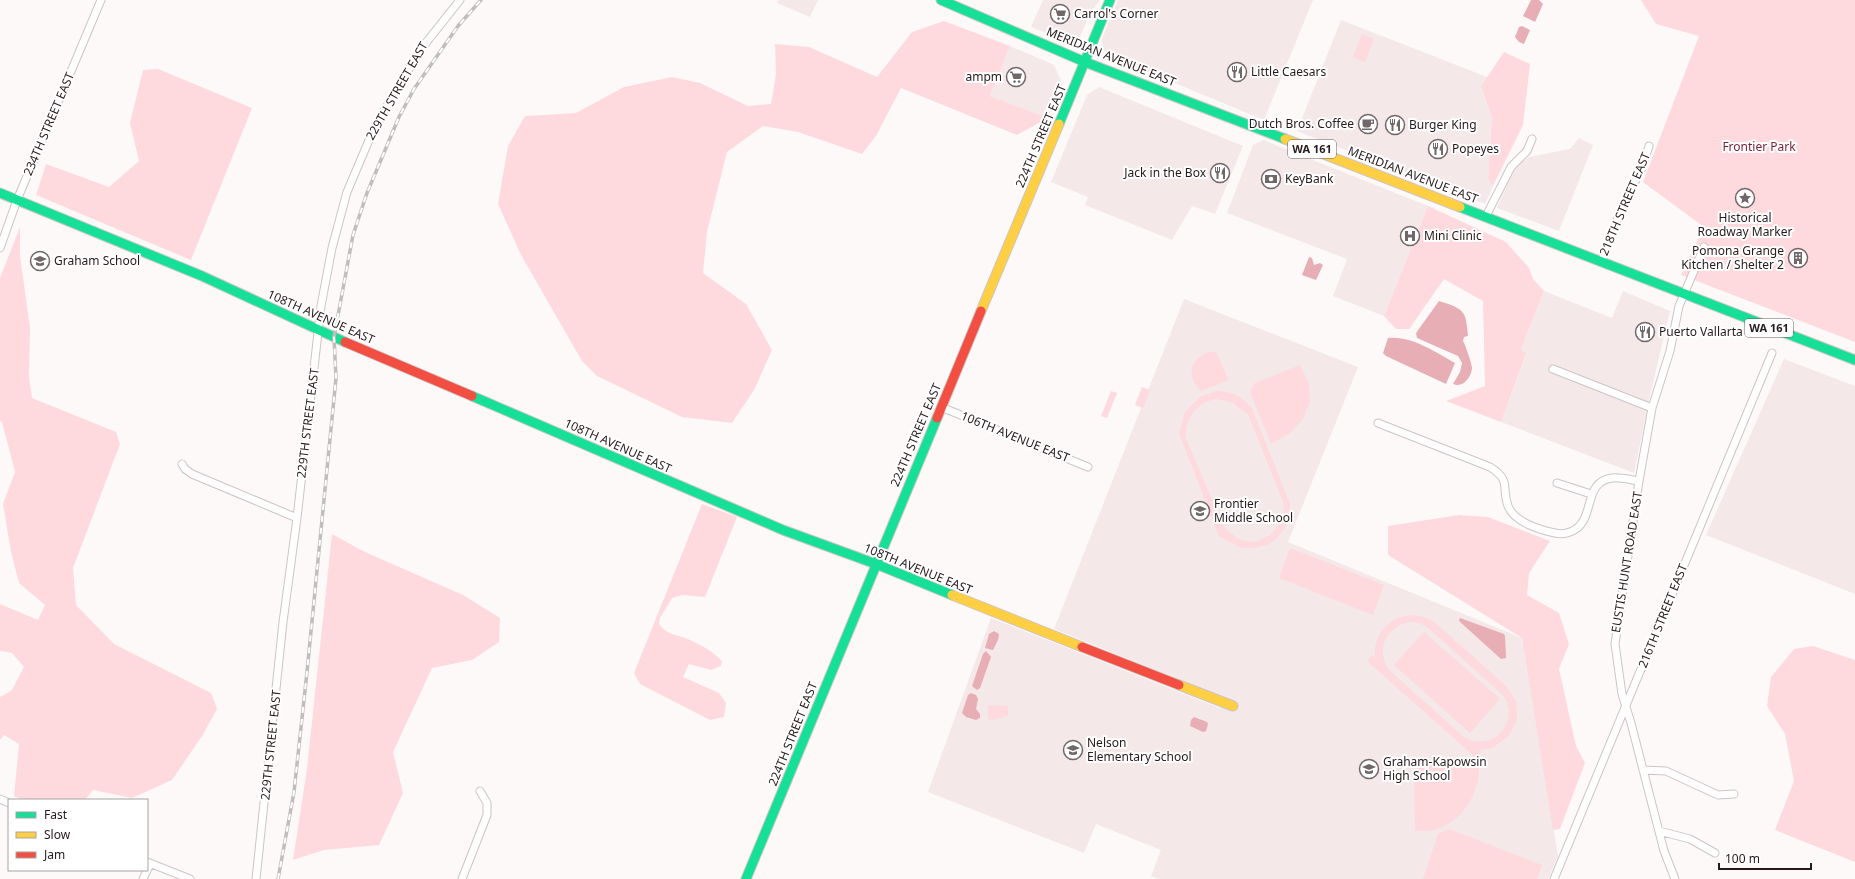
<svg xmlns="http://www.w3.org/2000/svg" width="1855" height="879" viewBox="0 0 1855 879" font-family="'Noto Sans',sans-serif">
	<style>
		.built { fill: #f4e8e9 }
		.green { fill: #fed9dd; fill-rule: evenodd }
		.water { fill: #e7aeb6 }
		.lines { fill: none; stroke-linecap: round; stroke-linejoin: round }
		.street-casing { stroke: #cdc4c5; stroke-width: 9 }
		.fast-casing { stroke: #cdc4c5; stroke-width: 11 }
		.slow-casing { stroke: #cdc4c5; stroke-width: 11 }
		.jam-casing { stroke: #cdc4c5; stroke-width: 11 }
		.street { stroke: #fffefe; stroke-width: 7 }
		.fast { stroke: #16e098; stroke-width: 9 }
		.slow { stroke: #ffcf43; stroke-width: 9 }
		.jam { stroke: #f24e42; stroke-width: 9 }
		.rail-casing { stroke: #bfbdbd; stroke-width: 3.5 }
		.rail { stroke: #fff; stroke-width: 2; stroke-dasharray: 6; stroke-linecap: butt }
		.labels { text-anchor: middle; stroke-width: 4; stroke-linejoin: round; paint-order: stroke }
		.shield { fill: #fff; stroke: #675e5f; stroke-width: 1 }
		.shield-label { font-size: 11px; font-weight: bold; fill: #26191b }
		.poi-label { font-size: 12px; fill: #26191b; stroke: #fff; text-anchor: start }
		.street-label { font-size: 12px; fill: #26191b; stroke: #fff }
		.park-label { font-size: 12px; fill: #7b1e36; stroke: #fff }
	</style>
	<rect width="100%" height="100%" fill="#fdf9f9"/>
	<!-- built -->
	<path class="built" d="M 779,0 L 818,0 L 810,17 L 777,3 Z
		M 1043,0 L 1100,0 L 1090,13 L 1080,37 L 1068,42 L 1031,27 Z
		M 1118,0 L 1313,0 L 1264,120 L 1112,57 L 1103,49 L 1102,39 Z
		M 1341,20 L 1487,77 L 1481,86 L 1492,118 L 1488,179 L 1493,186 L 1485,204 L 1297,131 Z
		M 1010,46 L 1054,65 L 1062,83 L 1048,118 L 990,96 Z
		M 1099,87 L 1243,146 L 1215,214 L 1192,206 L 1172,240 L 1085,205 L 1088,197 L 1051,182 L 1087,95 Z
		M 1579,138 L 1593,145 L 1559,231 L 1497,208 L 1510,177 L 1519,163 L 1529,157 L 1570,149 Z
		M 1263,140 L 1428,206 L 1384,316 L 1333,296 L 1347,259 L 1227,213 L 1253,145 Z
		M 1544,291 L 1612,318 L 1623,291 L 1670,311 L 1649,400 L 1634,473 L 1501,422 L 1526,355 L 1521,349 Z
		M 1184,299 L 1358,367 L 1288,542 L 1522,638 L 1558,856 L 1548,879 L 1159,879 L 1151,876 L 1161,850 L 1096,824 L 1084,853 L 928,792 L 991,618 L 1220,708 L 1226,698 L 1054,629 Z
		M 1784,359 L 1855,386 L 1855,594 L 1706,535 Z"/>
	<!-- green -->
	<path class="green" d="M 1641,0 L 1855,0 L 1855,342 L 1681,275 L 1704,227 L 1643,182 L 1699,36 L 1656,24 Z
		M 944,21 L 1010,46 L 990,96 L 1048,118 L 1017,135 L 901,88 L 876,136 L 862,154 L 798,132 L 763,126 L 727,152 L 707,232 L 703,273 L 746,304 L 772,350 L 754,390 L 732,423 L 682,417 L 597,376 L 582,361 L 521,255 L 498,204 L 508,146 L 525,116 L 576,113 L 624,87 L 672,77 L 700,83 L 748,106 L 771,104 L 776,74 L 775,44 L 809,47 L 877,77 L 912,32 Z
		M 1362,34 L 1374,39 L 1365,62 L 1353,57 Z
		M 1504,52 L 1530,64 L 1523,125 L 1493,186 L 1488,179 L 1492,118 L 1481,86 Z
		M 158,69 L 252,108 L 191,260 L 36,195 L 46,164 L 109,187 L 139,161 L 130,123 L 143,70 Z
		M 1428,206 L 1506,242 L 1529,268 L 1533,279 L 1544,291 L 1521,349 L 1526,354 L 1501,422 L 1446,401 L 1485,386 L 1483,301 L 1444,279 L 1409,329 L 1396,329 L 1384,316 Z
		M 20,227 L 20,256 L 30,328 L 29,377 L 32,398 L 116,432 L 120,444 L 73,568 L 76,605 L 114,644 L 211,693 L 217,709 L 202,736 L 172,780 L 132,798 L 93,790 L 85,800 L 23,800 L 14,796 L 19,744 L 4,735 L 0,740 L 0,697 L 12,690 L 24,667 L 12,653 L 0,651 L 0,604 L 38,620 L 45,605 L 19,583 L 11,552 L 3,504 L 15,472 L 2,422 L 0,421 L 0,278 Z
		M 1209,352 L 1216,352 L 1228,378 L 1226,381 L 1201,391 C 1186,377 1189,359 1209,352 Z
		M 1300,365 L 1309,384 L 1310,401 L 1303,419 L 1290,433 L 1271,444 L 1250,392 L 1255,383 Z
		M 1142,387 L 1150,390 L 1143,408 L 1135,405 Z
		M 1111,391 L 1117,393 L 1107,418 L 1101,416 Z
		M 1216,391 C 1231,391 1241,396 1252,408 L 1290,504 L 1290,514 L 1288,523 L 1277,538 L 1267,545 L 1254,548 L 1241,548 L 1219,536 L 1179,433 L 1185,412 L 1200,397 ZM 1216,399 L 1231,402 L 1248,414 L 1284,504 L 1282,520 L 1271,535 L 1256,542 L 1246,541 L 1238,539 L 1224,527 L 1186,439 C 1184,419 1197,402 1216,399 Z
		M 702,504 L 737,517 L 705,597 L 682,595 L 672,598 L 660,618 L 659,624 C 668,636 677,634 690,640 C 701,645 714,652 722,661 L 721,666 L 711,670 L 689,664 L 683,677 L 719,693 L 726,703 L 724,717 L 710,720 L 640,684 L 634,673 Z
		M 1459,515 L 1488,517 L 1550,541 L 1529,573 L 1527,595 L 1559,613 L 1569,644 L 1559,669 L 1576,746 L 1585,763 L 1560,829 L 1553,830 L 1522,638 L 1388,555 L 1388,526 Z
		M 332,534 L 365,552 L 463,595 L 500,618 L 499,642 L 472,660 L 432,668 L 393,752 L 403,793 L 379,845 L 324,850 L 293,860 L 307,769 Z
		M 1290,548 L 1384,585 L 1373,615 L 1279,578 Z
		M 1410,615 L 1421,616 L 1432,620 L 1505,685 L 1516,701 L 1517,720 L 1508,737 L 1492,748 L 1479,750 L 1481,752 L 1476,758 L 1367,661 L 1372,655 L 1375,658 C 1373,635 1387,618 1410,615 ZM 1410,622 L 1419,623 L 1427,627 L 1503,695 C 1521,721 1494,752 1465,738 L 1389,670 C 1375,650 1386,626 1410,622 Z
		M 1424,632 L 1500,699 L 1470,733 L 1394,665 Z
		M 1813,646 L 1855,660 L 1855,862 L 1775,830 L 1794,781 L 1785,734 L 1767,706 L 1771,677 L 1794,649 Z
		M 988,705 L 1008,706 L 1008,716 L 993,720 L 988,719 Z
		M 1479,764 C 1480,793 1463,822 1434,830 C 1428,831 1421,831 1415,831 L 1414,770 L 1419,765 Z
		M 1449,829 L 1542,865 L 1537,879 L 1423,879 L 1438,834 Z"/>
	<!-- water -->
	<path class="water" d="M 1531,0 L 1539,0 L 1543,4 L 1535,22 L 1523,16 Z
		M 1522,26 L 1530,30 L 1524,44 L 1519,42 L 1515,37 L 1519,27 Z
		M 1309,257 L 1312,258 L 1314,265 L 1320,263 L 1323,265 L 1316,280 L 1302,275 Z
		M 1439,301 C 1465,309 1466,311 1468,336 L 1464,337 L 1463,341 C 1465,344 1472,364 1472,368 C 1471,378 1463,388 1453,384 L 1460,372 L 1462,363 L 1458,356 L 1417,338 L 1416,333 Z
		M 1388,338 C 1410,335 1436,352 1455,363 L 1446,384 L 1386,356 L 1383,353 Z
		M 1460,618 L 1504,634 L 1505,636 L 1506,658 L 1501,659 L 1459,621 Z
		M 994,631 L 999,634 L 998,640 L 993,650 L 985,648 L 989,634 Z
		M 986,651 L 991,657 L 980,688 L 977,690 L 972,686 L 983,654 Z
		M 971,693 L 976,695 L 978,699 L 976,709 L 980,714 L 980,718 L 976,720 L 966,717 L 962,713 L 968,695 Z
		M 1194,717 L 1207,722 L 1208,724 L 1206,731 L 1203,732 L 1190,726 L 1191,720 Z"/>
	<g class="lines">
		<defs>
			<path id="street" d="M 1486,216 L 1511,167 L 1527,151 L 1532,139
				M 0,248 L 17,200 L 101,0
				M 1601,262 L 1623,205 L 1643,166 L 1649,146
				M 1553,369 L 1652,408
				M 941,407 L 1088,467
				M 1378,423 L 1490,467 C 1512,481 1501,487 1508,506 C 1514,522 1540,530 1555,533 C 1560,534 1565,534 1570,532 C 1597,523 1581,482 1612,478 C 1621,477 1631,480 1639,481
				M 182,464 L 185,469 L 192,474 L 297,518
				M 1557,483 L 1591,494
				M 1643,770 L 1666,771 L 1718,795 L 1734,794
				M 0,799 L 9,803
				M 1659,831 L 1690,839 L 1715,853
				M 147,862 L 190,879
				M 143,879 L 150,864
				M 256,879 L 283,622 L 297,518 L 321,306 L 332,248 L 347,192 L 375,126 L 421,49 L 460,0
				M 462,879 L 487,815 L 487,803 L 480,791
				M 1554,879 L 1772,353
				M 1675,879 L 1664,851 L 1631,723 L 1622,694 L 1615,644 L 1639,481 L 1652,408 L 1670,351 L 1679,306 L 1704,247"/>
			<path id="fast" d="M 941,0 L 1085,62 L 1285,139
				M 1059,124 L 1110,0
				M 0,193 L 202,276 L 345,342
				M 1460,207 L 1855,360
				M 472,396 L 783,530 L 876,564 L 952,595
				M 746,879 L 937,418"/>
			<path id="slow" d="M 1285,139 L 1460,207
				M 981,311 L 1059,124
				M 952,595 L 1082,647
				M 1179,685 L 1233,706"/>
			<path id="jam" d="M 345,342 L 472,396
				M 937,418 L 981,311
				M 1082,647 L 1179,685"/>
		</defs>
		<!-- street casing -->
		<use href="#street" class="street-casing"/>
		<!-- fast casing -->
		<use href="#fast" class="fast-casing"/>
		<!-- slow casing -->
		<use href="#slow" class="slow-casing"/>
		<!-- jam casing -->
		<use href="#jam" class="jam-casing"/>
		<!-- street -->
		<use href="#street" class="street"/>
		<!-- fast -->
		<use href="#fast" class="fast"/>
		<!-- slow -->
		<use href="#slow" class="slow"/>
		<!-- jam -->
		<use href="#jam" class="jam"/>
		<defs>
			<path id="rail" d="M 278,879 L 294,792 L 307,672 L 336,378 L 334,337 L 353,235 L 367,193 L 399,117 L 414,89 L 458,26 L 481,0"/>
		</defs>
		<!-- rail casing -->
		<use href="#rail" class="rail-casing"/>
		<!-- rail -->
		<use href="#rail" class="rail"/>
	</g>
	<!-- icons -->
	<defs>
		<symbol id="supermarket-ring" viewBox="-11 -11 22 22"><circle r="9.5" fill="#fff" stroke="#716769" stroke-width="1.5"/><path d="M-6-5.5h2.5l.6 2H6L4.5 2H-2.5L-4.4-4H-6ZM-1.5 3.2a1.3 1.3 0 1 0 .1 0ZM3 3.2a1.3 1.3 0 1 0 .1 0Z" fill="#716769"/></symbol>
		<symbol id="restaurant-ring" viewBox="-11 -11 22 22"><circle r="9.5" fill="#fff" stroke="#716769" stroke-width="1.5"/><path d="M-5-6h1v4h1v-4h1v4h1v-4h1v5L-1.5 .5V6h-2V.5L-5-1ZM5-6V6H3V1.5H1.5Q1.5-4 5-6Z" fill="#716769"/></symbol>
		<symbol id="cafe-ring" viewBox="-11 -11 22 22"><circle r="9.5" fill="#fff" stroke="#716769" stroke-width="1.5"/><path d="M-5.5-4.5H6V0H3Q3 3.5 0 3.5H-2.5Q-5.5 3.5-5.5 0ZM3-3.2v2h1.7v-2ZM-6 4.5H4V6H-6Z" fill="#716769"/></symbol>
		<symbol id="bank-ring" viewBox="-11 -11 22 22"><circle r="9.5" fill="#fff" stroke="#716769" stroke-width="1.5"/><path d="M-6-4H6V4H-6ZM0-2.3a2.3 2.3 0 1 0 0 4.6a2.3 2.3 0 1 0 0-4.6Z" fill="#716769"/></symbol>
		<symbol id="sight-ring" viewBox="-11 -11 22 22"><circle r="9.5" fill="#fff" stroke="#716769" stroke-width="1.5"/><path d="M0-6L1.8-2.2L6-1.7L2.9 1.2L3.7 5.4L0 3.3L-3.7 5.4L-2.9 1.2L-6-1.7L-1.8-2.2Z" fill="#716769"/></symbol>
		<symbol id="hospital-ring" viewBox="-11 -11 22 22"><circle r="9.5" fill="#fff" stroke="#716769" stroke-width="1.5"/><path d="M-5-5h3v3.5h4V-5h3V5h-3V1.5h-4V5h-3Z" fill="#716769"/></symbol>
		<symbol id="building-ring" viewBox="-11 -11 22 22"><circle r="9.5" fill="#fff" stroke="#716769" stroke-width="1.5"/><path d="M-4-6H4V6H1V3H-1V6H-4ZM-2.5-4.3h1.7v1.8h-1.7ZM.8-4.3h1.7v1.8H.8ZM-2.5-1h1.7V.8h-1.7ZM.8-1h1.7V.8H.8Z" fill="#716769"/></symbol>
		<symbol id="school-ring" viewBox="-11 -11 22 22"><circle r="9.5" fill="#fff" stroke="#716769" stroke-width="1.5"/><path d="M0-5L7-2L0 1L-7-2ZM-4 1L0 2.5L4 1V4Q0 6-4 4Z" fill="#716769"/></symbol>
	</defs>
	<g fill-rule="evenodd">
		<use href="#supermarket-ring" x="1049" y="3" width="22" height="22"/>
		<use href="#restaurant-ring" x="1226" y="61" width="22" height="22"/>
		<use href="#supermarket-ring" x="1005" y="66" width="22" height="22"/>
		<use href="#cafe-ring" x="1357" y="113" width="22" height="22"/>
		<use href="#restaurant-ring" x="1384" y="114" width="22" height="22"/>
		<use href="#restaurant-ring" x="1427" y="138" width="22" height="22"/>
		<use href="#restaurant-ring" x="1209" y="162" width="22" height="22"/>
		<use href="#bank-ring" x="1260" y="168" width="22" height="22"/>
		<use href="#sight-ring" x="1734" y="187" width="22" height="22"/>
		<use href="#hospital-ring" x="1399" y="225" width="22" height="22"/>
		<use href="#building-ring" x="1787" y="247" width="22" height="22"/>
		<use href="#school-ring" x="29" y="250" width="22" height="22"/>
		<use href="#restaurant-ring" x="1634" y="321" width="22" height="22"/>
		<use href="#school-ring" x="1189" y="500" width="22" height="22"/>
		<use href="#school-ring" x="1062" y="739" width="22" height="22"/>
		<use href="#school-ring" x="1358" y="758" width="22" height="22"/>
	</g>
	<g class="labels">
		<!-- shield labels -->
		<g class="shield">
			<rect x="1288" y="140" width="48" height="18" rx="3"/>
			<rect x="1745" y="319" width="48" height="18" rx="3"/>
		</g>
		<g class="shield-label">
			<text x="1312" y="153">WA 161</text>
			<text x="1769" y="332">WA 161</text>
		</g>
		<!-- poi labels -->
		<g class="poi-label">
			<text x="1074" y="18">Carrol's Corner</text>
			<text x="1251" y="76">Little Caesars</text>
			<text x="1002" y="81" text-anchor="end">ampm</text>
			<text x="1354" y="128" text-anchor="end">Dutch Bros. Coffee</text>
			<text x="1409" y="129">Burger King</text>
			<text x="1452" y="153">Popeyes</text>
			<text x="1206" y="177" text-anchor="end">Jack in the Box</text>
			<text x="1285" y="183">KeyBank</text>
			<text x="1745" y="222" text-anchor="middle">Historical<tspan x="1745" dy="14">Roadway Marker</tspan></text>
			<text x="1424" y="240">Mini Clinic</text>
			<text x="1784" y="255" text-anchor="end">Pomona Grange<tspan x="1784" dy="14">Kitchen / Shelter 2</tspan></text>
			<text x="54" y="265">Graham School</text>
			<text x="1659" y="336">Puerto Vallarta</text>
			<text x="1214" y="508">Frontier<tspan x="1214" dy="14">Middle School</tspan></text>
			<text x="1087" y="747">Nelson<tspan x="1087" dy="14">Elementary School</tspan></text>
			<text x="1383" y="766">Graham-Kapowsin<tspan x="1383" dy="14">High School</tspan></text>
		</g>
		<!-- street labels -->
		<g class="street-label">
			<text transform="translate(1111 57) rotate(22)" y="4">MERIDIAN AVENUE EAST</text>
			<text transform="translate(397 91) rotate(-60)" y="4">229TH STREET EAST</text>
			<text transform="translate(49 124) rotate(-67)" y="4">234TH STREET EAST</text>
			<text transform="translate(1041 136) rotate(-67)" y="4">224TH STREET EAST</text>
			<text transform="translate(1413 175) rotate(21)" y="4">MERIDIAN AVENUE EAST</text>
			<text transform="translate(1625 204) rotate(-67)" y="4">218TH STREET EAST</text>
			<text transform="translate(321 317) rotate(24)" y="4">108TH AVENUE EAST</text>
			<text transform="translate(308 423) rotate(-83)" y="4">229TH STREET EAST</text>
			<text transform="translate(916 435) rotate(-67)" y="4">224TH STREET EAST</text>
			<text transform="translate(1015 437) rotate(22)" y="4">106TH AVENUE EAST</text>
			<text transform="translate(618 446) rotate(24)" y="4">108TH AVENUE EAST</text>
			<text transform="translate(1627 562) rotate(-81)" y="4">EUSTIS HUNT ROAD EAST</text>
			<text transform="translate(918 569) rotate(22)" y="4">108TH AVENUE EAST</text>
			<text transform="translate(1663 616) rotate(-68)" y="4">216TH STREET EAST</text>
			<text transform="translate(793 734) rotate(-68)" y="4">224TH STREET EAST</text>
			<text transform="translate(271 745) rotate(-84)" y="4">229TH STREET EAST</text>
		</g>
		<!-- park labels -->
		<g class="park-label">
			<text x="1759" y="151">Frontier Park</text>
		</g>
	</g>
	<!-- legend -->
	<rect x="8" y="799" width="140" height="72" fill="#ffffff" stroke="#a8a3a4"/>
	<rect x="16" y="812" width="20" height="6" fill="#16e098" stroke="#a8a3a4"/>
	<text x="44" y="819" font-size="12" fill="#26191b">Fast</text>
	<rect x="16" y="832" width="20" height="6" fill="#ffcf43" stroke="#a8a3a4"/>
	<text x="44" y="839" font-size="12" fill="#26191b">Slow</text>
	<rect x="16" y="852" width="20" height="6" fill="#f24e42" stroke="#a8a3a4"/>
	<text x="44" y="859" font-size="12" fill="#26191b">Jam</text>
	<!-- scale -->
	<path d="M1719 863v6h92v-6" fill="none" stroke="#26191b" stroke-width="2"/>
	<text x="1725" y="863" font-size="12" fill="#26191b" stroke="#ffffff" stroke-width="3" paint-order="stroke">100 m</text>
</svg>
